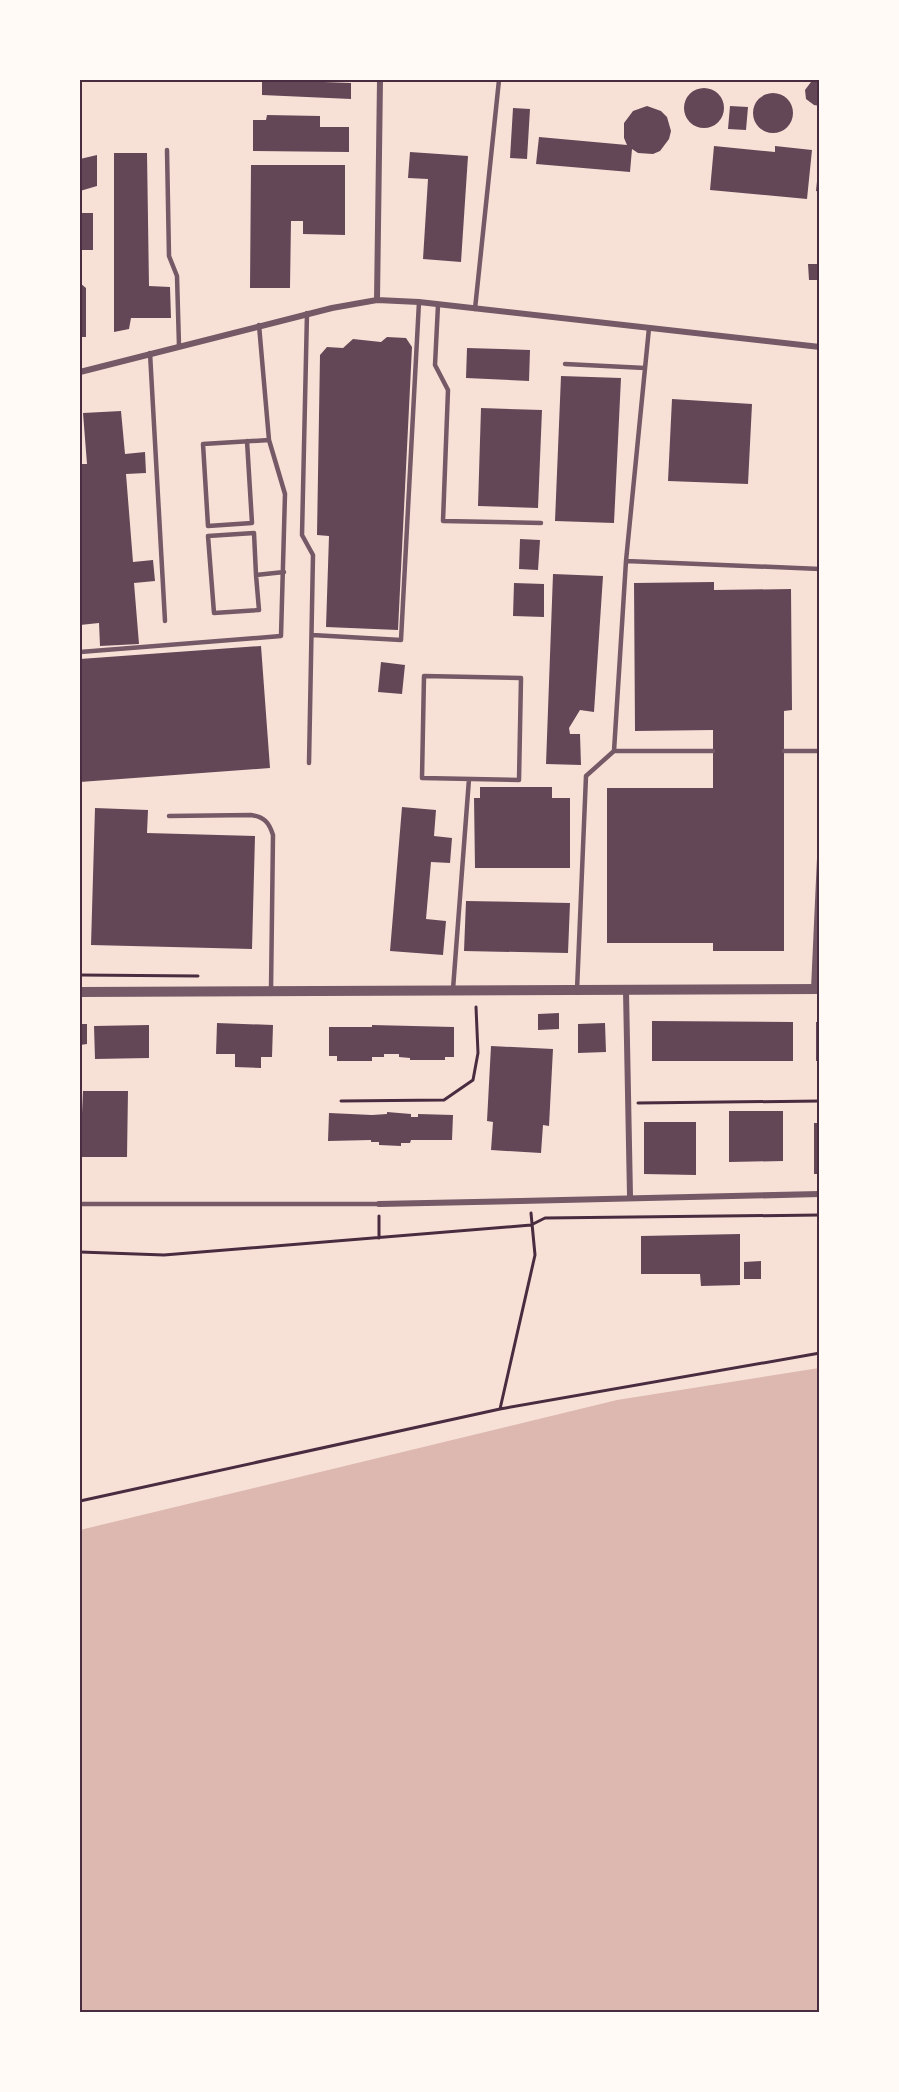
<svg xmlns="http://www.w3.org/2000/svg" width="899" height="2092" viewBox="0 0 899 2092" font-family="Ubuntu,sans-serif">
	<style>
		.water { fill: #dcb8b0 }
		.building { fill: #644757 }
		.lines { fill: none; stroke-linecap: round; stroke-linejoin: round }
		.path { stroke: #4a2c40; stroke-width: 3 }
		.service { stroke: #755966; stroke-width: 4.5 }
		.minor { stroke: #755966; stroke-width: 6 }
		.tertiary { stroke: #755966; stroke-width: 10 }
		.neatline { fill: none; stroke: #4a2c40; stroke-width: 2 }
	</style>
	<rect width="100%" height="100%" fill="#f7e1d7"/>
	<!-- water -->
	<path class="water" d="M 819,1368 L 819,2012 L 80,2012 L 80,1530 L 617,1400 Z"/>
	<!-- building -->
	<path class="building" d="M 262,80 L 324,80 L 324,82 L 351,83 L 351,99 L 262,95 Z
		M 820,80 L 820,106 L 814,105 L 806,99 L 805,90 L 811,82 Z
		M684 108a20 20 0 1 1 40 0a20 20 0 1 1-40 0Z
		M753 113a20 20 0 1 1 40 0a20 20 0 1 1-40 0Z
		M 647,106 L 661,111 L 667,117 L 671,131 L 669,139 L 660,151 L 653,154 L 638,153 L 632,149 L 630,172 L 536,164 L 539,137 L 627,145 L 624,138 L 624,123 L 633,111 Z
		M 730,106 L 748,107 L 746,130 L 728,129 Z
		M 513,108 L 530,109 L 527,159 L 510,158 Z
		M 267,115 L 320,116 L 320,127 L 349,127 L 349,152 L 253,151 L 253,120 L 266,120 Z
		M 714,146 L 775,152 L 775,146 L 812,150 L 807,199 L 710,190 Z
		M 410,152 L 468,156 L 461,262 L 423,259 L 428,179 L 408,178 Z
		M 114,153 L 147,153 L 149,286 L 170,287 L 171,318 L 131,318 L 129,329 L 114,332 Z
		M 97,155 L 97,186 L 80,191 L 80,159 Z
		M 251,165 L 345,165 L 345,235 L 303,234 L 303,221 L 291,221 L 290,288 L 250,288 Z
		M 818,171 L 820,171 L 820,192 L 816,191 Z
		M 80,213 L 93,213 L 93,250 L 80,250 Z
		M 808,264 L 820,264 L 820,280 L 809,280 Z
		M 80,283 L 86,288 L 86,337 L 80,337 Z
		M 387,337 L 406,338 L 412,347 L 398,630 L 326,627 L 329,536 L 317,535 L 320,355 L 327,347 L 343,348 L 353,339 L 381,342 Z
		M 467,348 L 530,350 L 529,381 L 466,378 Z
		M 561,376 L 621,378 L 614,523 L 555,521 Z
		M 672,399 L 752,404 L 748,484 L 668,481 Z
		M 481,408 L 542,410 L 538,508 L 478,506 Z
		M 121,411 L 125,454 L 145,452 L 146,473 L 126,474 L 133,562 L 153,560 L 155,581 L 134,583 L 139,644 L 100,646 L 99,623 L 80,625 L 80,464 L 87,464 L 83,413 Z
		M 520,539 L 540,540 L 538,570 L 519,569 Z
		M 553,574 L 603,576 L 594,712 L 580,710 L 569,728 L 570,734 L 580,734 L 581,765 L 546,764 Z
		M 714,582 L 714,590 L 791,589 L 792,710 L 784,711 L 784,951 L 713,951 L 713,943 L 607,943 L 607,788 L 713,788 L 713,730 L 635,731 L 634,583 Z
		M 514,583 L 544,584 L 544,617 L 513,616 Z
		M 261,646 L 270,768 L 80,782 L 80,659 Z
		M 381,662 L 405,665 L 402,694 L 378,692 Z
		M 480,787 L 552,787 L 552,798 L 570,798 L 570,868 L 475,868 L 474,798 L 480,798 Z
		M 402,807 L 436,810 L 434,836 L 452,838 L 450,863 L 431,862 L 426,919 L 446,921 L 443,955 L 390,951 Z
		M 95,808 L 148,810 L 147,833 L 255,836 L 252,949 L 91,945 Z
		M 466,901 L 570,903 L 568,953 L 464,951 Z
		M 559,1013 L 559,1029 L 538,1030 L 538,1014 Z
		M 652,1021 L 793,1022 L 793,1061 L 652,1061 Z
		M 816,1022 L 820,1022 L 820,1061 L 816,1061 Z
		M 217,1023 L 273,1025 L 272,1057 L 261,1057 L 261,1068 L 235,1067 L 235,1054 L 216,1054 Z
		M 605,1023 L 606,1052 L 578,1053 L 578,1024 Z
		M 80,1024 L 87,1024 L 87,1044 L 80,1045 Z
		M 149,1025 L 149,1058 L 95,1059 L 94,1026 Z
		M 372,1025 L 454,1027 L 454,1057 L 445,1057 L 445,1060 L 410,1060 L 410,1058 L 399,1057 L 399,1054 L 384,1054 L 384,1057 L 372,1057 L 372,1061 L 337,1061 L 337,1056 L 329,1056 L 329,1027 L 372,1027 Z
		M 491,1046 L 553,1049 L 549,1126 L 543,1125 L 541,1153 L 491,1150 L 493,1122 L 487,1121 Z
		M 83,1091 L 128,1091 L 127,1157 L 80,1157 Z
		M 729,1111 L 783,1111 L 783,1161 L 729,1162 Z
		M 387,1112 L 411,1114 L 411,1117 L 418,1117 L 418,1114 L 453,1115 L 452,1140 L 411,1140 L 410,1143 L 401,1143 L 401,1146 L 379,1145 L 379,1142 L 371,1142 L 371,1140 L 328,1141 L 329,1113 L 372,1115 L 387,1114 Z
		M 644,1122 L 696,1122 L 696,1175 L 644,1174 Z
		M 814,1123 L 820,1123 L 820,1174 L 814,1174 Z
		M 740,1234 L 740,1285 L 701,1286 L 700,1274 L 641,1274 L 641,1236 Z
		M 761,1261 L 761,1279 L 744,1279 L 744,1262 Z"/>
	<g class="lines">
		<!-- path -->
		<path class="path" d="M 80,975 L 198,976
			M 341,1101 L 444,1100 L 473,1080 L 478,1053 L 476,1007
			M 638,1103 L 820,1101
			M 379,1216 L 379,1238
			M 80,1252 L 164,1255 L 531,1225 L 545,1218 L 820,1215
			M 500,1409 L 535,1255 L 531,1213
			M 80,1501 L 500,1409 L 820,1353"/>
		<!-- service -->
		<path class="service" d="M 167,150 L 169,256 L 177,276 L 179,346
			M 438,305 L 435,365 L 448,390 L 443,521 L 541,523
			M 475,309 L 499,80
			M 307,313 L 302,535 L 313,555 L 309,763
			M 150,353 L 165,621
			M 565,364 L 645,368
			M 247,441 L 252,523 L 208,526 L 203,444 L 269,440
			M 626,561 L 820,569
			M 256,575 L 259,610 L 214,613 L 208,536 L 254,533 L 256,575 L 284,572
			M 312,635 L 401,640 L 419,302
			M 80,652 L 281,636 L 285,494 L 269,440 L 259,325
			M 424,676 L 521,678 L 519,780 L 422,778 Z
			M 614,751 L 626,561 L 649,328
			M 784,751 L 820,751
			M 169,816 L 251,815 C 264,817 269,822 273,835 L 271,990
			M 453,989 L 469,779
			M 577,990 L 586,776 L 614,751 L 713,751
			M 80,1204 L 379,1204"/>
		<!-- minor -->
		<path class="minor" d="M 377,300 L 380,80
			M 80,372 L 332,308 L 377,300 L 419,302 L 820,347
			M 814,989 L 820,858
			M 626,991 L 630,1196
			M 379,1204 C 526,1202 672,1196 820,1194"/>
		<!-- tertiary -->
		<path class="tertiary" d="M 80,992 L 820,989"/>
	</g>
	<!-- border -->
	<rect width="899" height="2092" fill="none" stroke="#fffaf5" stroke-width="162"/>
	<rect x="81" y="81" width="737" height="1930" class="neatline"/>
</svg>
